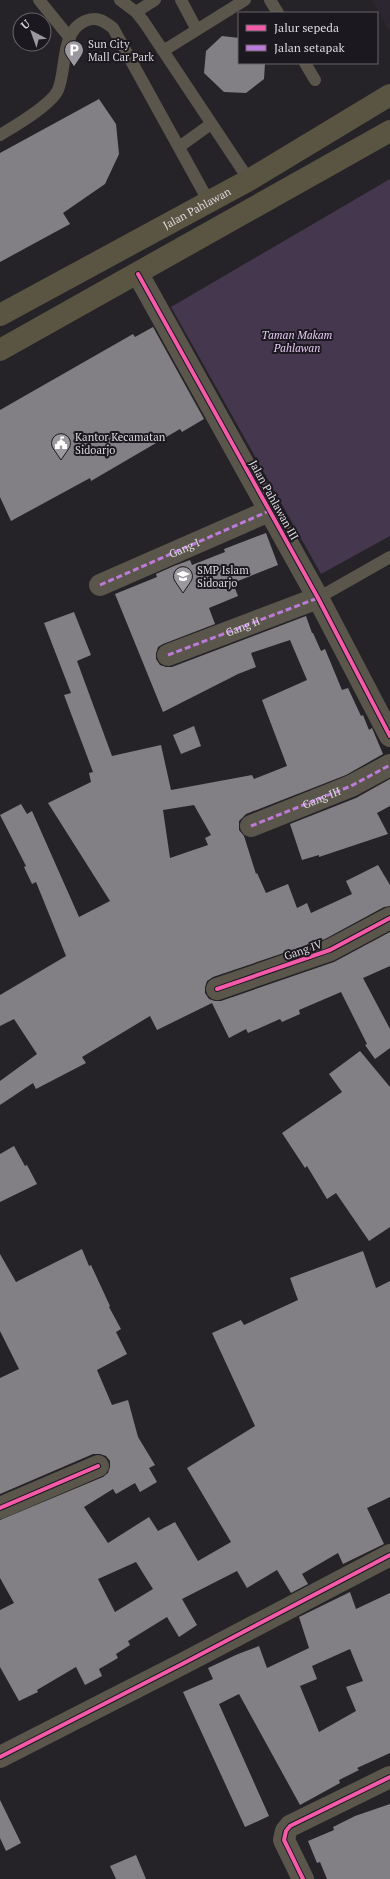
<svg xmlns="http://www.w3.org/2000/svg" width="390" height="1879" viewBox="0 0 390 1879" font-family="'PT Serif',serif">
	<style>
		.built { fill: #2c2631 }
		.green { fill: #44374e }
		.building { fill: #828084; fill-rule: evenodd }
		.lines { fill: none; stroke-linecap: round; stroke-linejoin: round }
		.lane { stroke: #5a564c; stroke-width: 12 }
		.street { stroke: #5a564c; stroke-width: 22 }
		.primary { stroke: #5a5442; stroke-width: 22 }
		.quiet { stroke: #bd7bd9; stroke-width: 3; stroke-dasharray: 6 3; stroke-linecap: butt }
		.cycleway-casing { stroke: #1c181f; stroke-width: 6 }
		.cycleway { stroke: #f35aa7; stroke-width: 4 }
		.labels { text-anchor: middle; stroke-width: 4; stroke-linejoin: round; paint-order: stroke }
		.poi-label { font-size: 11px; fill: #dcd9de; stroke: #1c181f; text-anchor: start }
		.street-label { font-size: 11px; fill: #dcd9de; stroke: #1c181f }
		.park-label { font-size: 11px; font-style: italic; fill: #e5ccf6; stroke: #1c181f }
	</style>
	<rect width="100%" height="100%" fill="#252327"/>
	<!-- built -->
	<path class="built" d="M 372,0 L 390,0 L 390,32 Z"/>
	<!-- green -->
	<path class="green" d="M 390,179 L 390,536 L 321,574 L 171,307 Z"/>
	<!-- building -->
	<path class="building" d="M 222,36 L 239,38 L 239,63 L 265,63 L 264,79 L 246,93 L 224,92 L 204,73 L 206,51 Z
		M 99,99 L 116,124 L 119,154 L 105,184 L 63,213 L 70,224 L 0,262 L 0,153 Z
		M 153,327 L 204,419 L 182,432 L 180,429 L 91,481 L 90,478 L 11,521 L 0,497 L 0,410 L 133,334 L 135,337 Z
		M 266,533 L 278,565 L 233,583 L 238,596 L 209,608 L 215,624 L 163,644 L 158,647 L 156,653 L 156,659 L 160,665 L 166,667 L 172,667 L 306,616 L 312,633 L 313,633 L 321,651 L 325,649 L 342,690 L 348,688 L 361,716 L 363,715 L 369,730 L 372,728 L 383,754 L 346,775 L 246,814 L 239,821 L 239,830 L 244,836 L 256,874 L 257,873 L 266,893 L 288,884 L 297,908 L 307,903 L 311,913 L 352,894 L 346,881 L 378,865 L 390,885 L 390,906 L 384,907 L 325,939 L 213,977 L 207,981 L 205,987 L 205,993 L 209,999 L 215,1001 L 221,1001 L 334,962 L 390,932 L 390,966 L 363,978 L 390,1029 L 390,1048 L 375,1059 L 365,1045 L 367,1044 L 341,992 L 299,1010 L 300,1014 L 282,1022 L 280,1019 L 248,1033 L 246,1029 L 229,1038 L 212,1003 L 157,1030 L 150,1016 L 82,1057 L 86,1063 L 36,1089 L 33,1083 L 0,1105 L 0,1081 L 37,1054 L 14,1019 L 0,1026 L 0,995 L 66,956 L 36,882 L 32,884 L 24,867 L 26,866 L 0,815 L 21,804 L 27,814 L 32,811 L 79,917 L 110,901 L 48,803 L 91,782 L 89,773 L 93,772 L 64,695 L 71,693 L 44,623 L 74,612 L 91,655 L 77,661 L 112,756 L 161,745 L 171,790 L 252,775 L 254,779 L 287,766 L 262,700 L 307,680 L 290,640 L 251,653 L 256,667 L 238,674 L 163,712 L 115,594 L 157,577 L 156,574 L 174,566 L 190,560 L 192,565 L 225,552 L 224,549 ZM 194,805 L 211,835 L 205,838 L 208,845 L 170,858 L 163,810 Z
		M 194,726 L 201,746 L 181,754 L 173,735 Z
		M 390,779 L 390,806 L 377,813 L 388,834 L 319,857 L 319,855 L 302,860 L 290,824 L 356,798 Z
		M 360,1051 L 390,1087 L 390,1227 L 369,1241 L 336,1193 L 327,1199 L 307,1166 L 305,1168 L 282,1133 L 342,1092 L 329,1074 Z
		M 14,1146 L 25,1166 L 27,1165 L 37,1184 L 0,1202 L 0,1154 Z
		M 82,1249 L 89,1266 L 91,1265 L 110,1306 L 109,1307 L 121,1329 L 116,1332 L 127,1354 L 97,1370 L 112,1405 L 128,1400 L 138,1437 L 155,1465 L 149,1468 L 157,1482 L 140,1492 L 135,1483 L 116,1494 L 113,1489 L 84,1507 L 108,1543 L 149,1517 L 158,1531 L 175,1522 L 198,1561 L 231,1542 L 187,1468 L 255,1426 L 212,1333 L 241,1320 L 244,1325 L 298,1300 L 290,1278 L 363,1251 L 376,1288 L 390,1281 L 390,1497 L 367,1508 L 384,1544 L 343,1564 L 338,1553 L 302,1574 L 308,1584 L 291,1593 L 277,1570 L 247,1588 L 237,1571 L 182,1599 L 197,1625 L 179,1637 L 167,1617 L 128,1641 L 130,1645 L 116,1654 L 118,1658 L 99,1669 L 102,1676 L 85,1685 L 76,1667 L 37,1690 L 38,1692 L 19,1701 L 0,1667 L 0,1610 L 14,1603 L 0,1578 L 0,1520 L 103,1477 L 108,1473 L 110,1467 L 110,1461 L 106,1456 L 100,1454 L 93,1454 L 0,1494 L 0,1378 L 19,1369 L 0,1331 L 0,1254 L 16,1282 ZM 136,1562 L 153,1589 L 115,1612 L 98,1579 Z
		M 350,1592 L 356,1609 L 390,1593 L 390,1753 L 357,1768 L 359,1770 L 339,1780 L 340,1783 L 300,1805 L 239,1694 L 219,1704 L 269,1816 L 245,1827 L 183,1692 L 213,1679 L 208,1668 L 238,1654 L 259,1646 L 267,1668 L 309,1648 L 299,1617 ZM 350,1649 L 363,1681 L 346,1687 L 356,1711 L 319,1732 L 300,1686 L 317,1679 L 312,1666 Z
		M 0,1800 L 21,1843 L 6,1851 L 0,1838 Z
		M 390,1804 L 390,1879 L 327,1879 L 320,1862 L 317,1863 L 308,1841 L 334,1830 L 333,1827 L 355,1816 Z
		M 136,1855 L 146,1879 L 116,1879 L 110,1866 Z"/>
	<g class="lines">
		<!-- lane -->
		<path class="lane" d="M 39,0 L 70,38
			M 120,0 L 136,12 L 144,22 L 249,180
			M 181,0 L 197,30
			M 270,0 L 278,13
			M 136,12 L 155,0
			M 163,51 L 245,0
			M 305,63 L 315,80
			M 0,135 C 15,126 51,105 58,90 C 67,69 60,32 85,21 C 97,16 104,21 113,28 L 209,202
			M 179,147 L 211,124
			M 318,598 L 390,557"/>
		<!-- street -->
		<g class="street">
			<path d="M 138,274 L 318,598 L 390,736"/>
			<path d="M 100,585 L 269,511"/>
			<path id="s1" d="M 168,655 L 318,598"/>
			<path d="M 251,826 L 351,786 L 390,765"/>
			<path d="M 217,989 L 330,950 L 390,918"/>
			<path d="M 0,1508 L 98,1466"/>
			<path d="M 0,1757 L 184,1663 L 390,1555"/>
			<path d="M 303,1879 L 284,1840 L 286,1831 L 290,1826 L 390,1777"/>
		</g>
		<!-- primary -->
		<g class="primary">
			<path id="s2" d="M 0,315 L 249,180 L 390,95"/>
			<path d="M 0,350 L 390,131"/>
		</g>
		<!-- quiet -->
		<g class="quiet">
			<path id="s3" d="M 100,585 L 269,511"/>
			<path d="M 168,655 L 318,598"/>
			<path id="s4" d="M 251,826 L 351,786 L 390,765"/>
		</g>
		<defs>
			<path id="cycleway" d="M 138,274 L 318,598 L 390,736
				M 217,989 L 330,950 L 390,918
				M 0,1508 L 98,1466
				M 0,1757 L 184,1663 L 390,1555
				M 303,1879 L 284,1840 L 286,1831 L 290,1826 L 390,1777"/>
		</defs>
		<!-- cycleway casing -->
		<use href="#cycleway" class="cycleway-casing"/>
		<!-- cycleway -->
		<use href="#cycleway" class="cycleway"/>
	</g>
	<!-- icons -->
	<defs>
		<symbol id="parking-pin" viewBox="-11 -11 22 30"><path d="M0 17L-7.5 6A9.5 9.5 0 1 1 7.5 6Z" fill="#9c999e" stroke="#1c181f"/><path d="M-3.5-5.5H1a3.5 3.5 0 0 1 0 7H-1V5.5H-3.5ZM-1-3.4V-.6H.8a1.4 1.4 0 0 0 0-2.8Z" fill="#fff"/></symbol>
		<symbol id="civic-pin" viewBox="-11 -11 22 30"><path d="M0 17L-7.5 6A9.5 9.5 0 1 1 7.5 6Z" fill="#9c999e" stroke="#1c181f"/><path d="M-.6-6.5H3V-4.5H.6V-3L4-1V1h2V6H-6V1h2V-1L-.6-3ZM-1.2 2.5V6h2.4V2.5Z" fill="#fff"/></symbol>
		<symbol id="school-pin" viewBox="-11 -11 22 30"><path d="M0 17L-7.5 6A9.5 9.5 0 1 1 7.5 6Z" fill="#9c999e" stroke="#1c181f"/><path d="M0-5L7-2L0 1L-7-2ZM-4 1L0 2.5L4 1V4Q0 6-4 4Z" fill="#fff"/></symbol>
	</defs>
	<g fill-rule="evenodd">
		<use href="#parking-pin" x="63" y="39" width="22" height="30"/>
		<use href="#civic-pin" x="50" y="432" width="22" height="30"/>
		<use href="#school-pin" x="172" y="565" width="22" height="30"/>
	</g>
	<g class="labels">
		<!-- poi labels -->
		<g class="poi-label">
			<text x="88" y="48">Sun City<tspan x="88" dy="13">Mall Car Park</tspan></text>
			<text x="75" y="441">Kantor Kecamatan<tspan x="75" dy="13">Sidoarjo</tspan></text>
			<text x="197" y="574">SMP Islam<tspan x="197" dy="13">Sidoarjo</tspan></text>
		</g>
		<!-- street labels -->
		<g class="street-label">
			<text dy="4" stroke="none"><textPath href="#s2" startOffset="224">Jalan Pahlawan</textPath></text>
			<text transform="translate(274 500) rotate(61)" y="4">Jalan Pahlawan III</text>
			<text dy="4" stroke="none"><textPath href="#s3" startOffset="92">Gang I</textPath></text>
			<text dy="4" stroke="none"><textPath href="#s1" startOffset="80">Gang II</textPath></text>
			<text dy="4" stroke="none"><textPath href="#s4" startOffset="76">Gang III</textPath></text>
			<text transform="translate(303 950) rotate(-19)" y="4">Gang IV</text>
		</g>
		<!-- park labels -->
		<g class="park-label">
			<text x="297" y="339">Taman Makam<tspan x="297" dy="13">Pahlawan</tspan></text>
		</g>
	</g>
	<!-- legend -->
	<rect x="238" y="12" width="140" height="52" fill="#1c181f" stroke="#69656b"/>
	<rect x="246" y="25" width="20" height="6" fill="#f35aa7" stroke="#69656b"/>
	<text x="274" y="32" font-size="12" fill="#dcd9de">Jalur sepeda</text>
	<rect x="246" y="45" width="20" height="6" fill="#bd7bd9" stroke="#69656b"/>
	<text x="274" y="52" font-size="12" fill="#dcd9de">Jalan setapak</text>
	<!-- north arrow -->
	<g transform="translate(32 32) rotate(319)"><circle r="19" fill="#1c181f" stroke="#69656b"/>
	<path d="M0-3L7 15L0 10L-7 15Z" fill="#9c999e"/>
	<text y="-6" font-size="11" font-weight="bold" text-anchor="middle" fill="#dcd9de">U</text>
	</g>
</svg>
